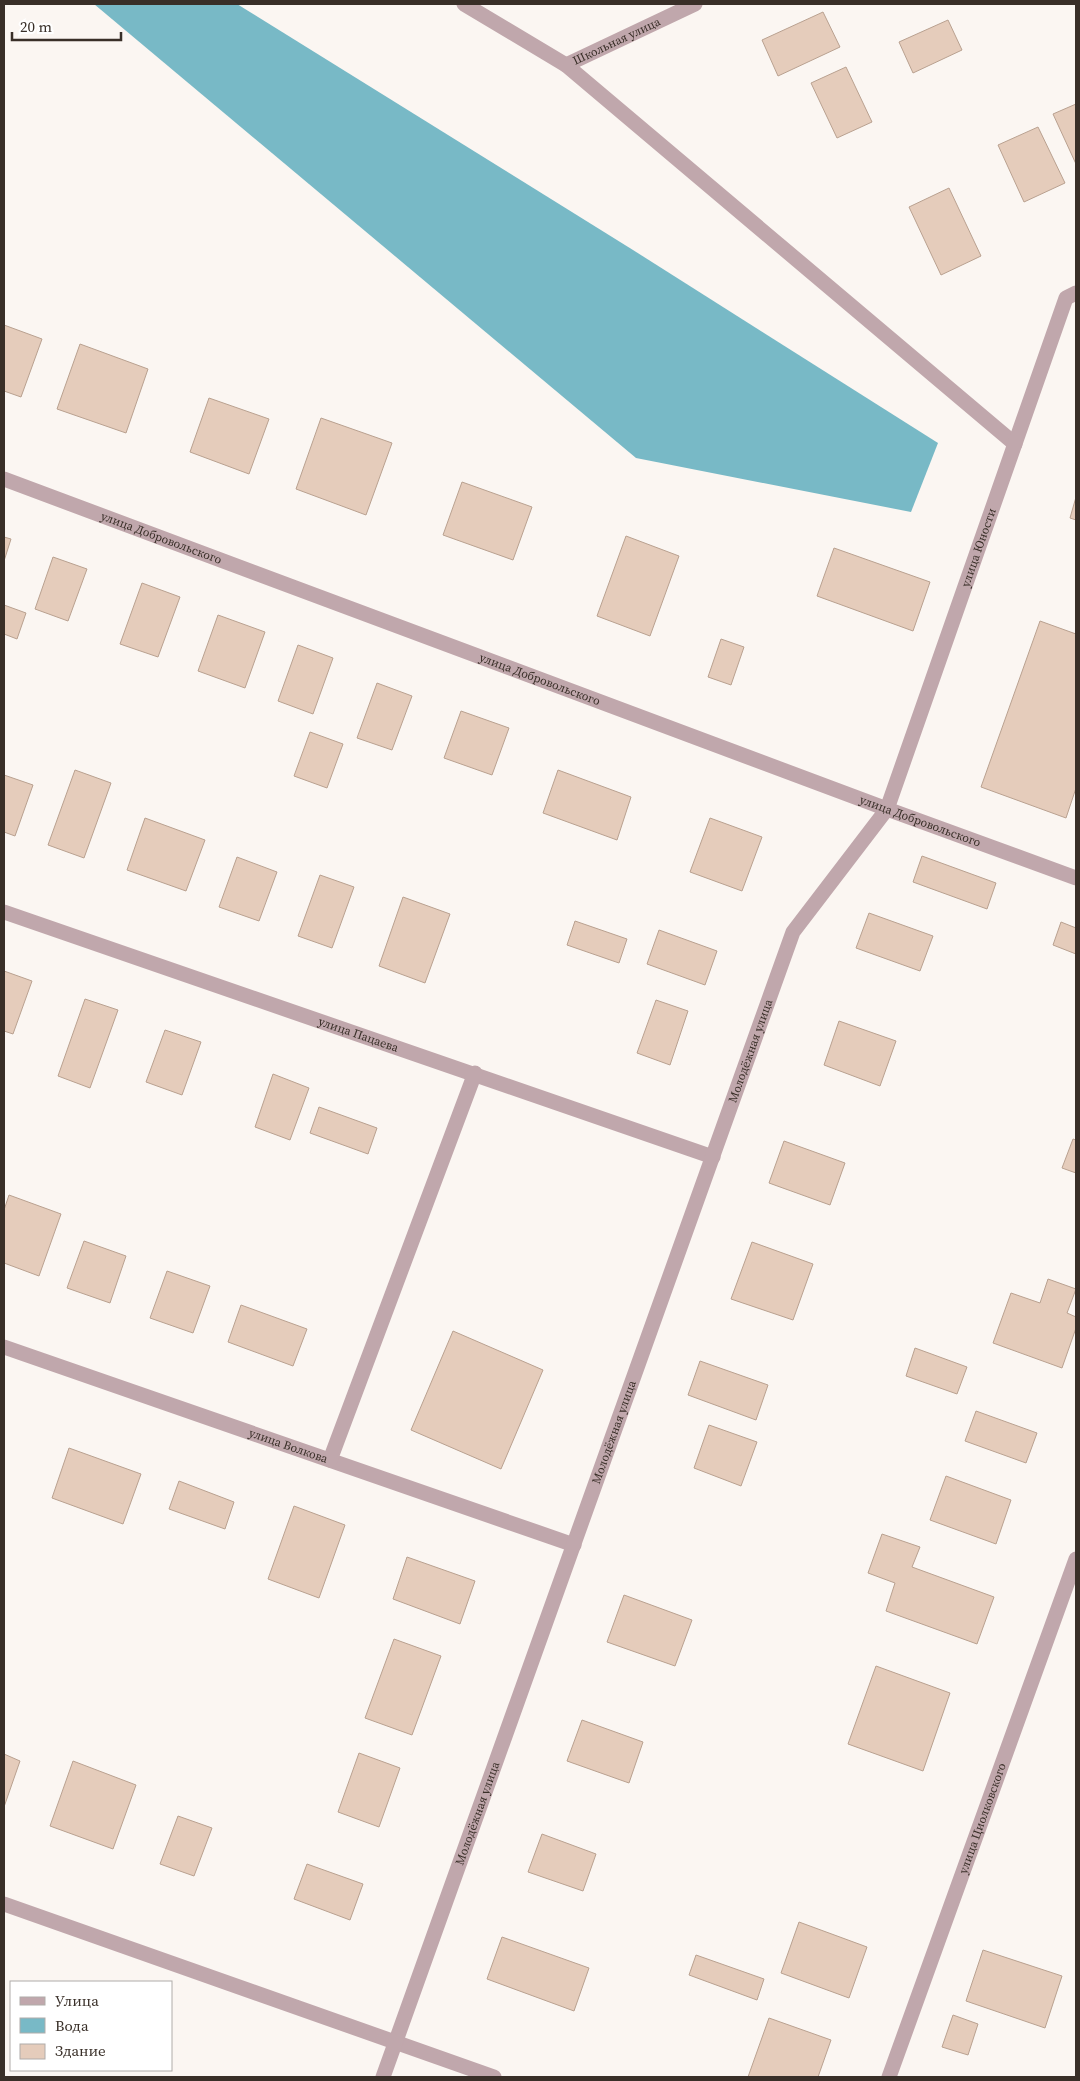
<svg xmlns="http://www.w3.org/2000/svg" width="1080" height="2081" viewBox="0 0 1080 2081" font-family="'Source Serif 4',serif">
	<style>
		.water { fill: #78b9c6 }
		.building { fill: #e5ccbb; stroke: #b9a190 }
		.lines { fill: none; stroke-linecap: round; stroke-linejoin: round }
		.minor { stroke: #c0a7ac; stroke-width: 15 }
		.labels { text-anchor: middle; stroke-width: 4; stroke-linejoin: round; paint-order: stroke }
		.street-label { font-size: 12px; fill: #392f28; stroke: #fff }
	</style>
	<rect width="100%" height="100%" fill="#fbf6f2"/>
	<!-- water -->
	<path class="water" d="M 94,4 L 237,4 L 633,250 L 938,443 L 911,512 L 636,458 Z"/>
	<!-- building -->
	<path class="building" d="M 823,12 L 840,47 L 778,76 L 762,40 Z
		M 948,20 L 962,50 L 913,73 L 899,42 Z
		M 846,67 L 872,122 L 837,138 L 811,83 Z
		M 1076,104 L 1076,164 L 1053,114 Z
		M 1038,127 L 1065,183 L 1024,202 L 998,145 Z
		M 949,188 L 981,256 L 941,275 L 909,207 Z
		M 4,325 L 42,339 L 21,397 L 4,391 Z
		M 80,344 L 148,369 L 126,433 L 57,409 Z
		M 209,398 L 269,419 L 249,474 L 190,452 Z
		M 321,418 L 392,443 L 366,515 L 296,489 Z
		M 462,482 L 532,507 L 513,560 L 443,535 Z
		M 1076,497 L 1076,520 L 1070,518 Z
		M 626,536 L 679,556 L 650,636 L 597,616 Z
		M 4,537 L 11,539 L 4,561 Z
		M 834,548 L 930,582 L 913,631 L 817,596 Z
		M 53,557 L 87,569 L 68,621 L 35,609 Z
		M 142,583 L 180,597 L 158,657 L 120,644 Z
		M 4,605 L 26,613 L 17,639 L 4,634 Z
		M 218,615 L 265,632 L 245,688 L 198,671 Z
		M 1040,621 L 1076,634 L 1076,788 L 1066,818 L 981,787 Z
		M 721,639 L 744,647 L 731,685 L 708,677 Z
		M 298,645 L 333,658 L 313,714 L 278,701 Z
		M 377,683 L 412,696 L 392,750 L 357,738 Z
		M 461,711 L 509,728 L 492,775 L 444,758 Z
		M 310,732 L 343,744 L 327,788 L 294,776 Z
		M 75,770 L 111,783 L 84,858 L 48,845 Z
		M 558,770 L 631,797 L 617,840 L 543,813 Z
		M 4,775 L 33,785 L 15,836 L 4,832 Z
		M 145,818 L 205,840 L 186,891 L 127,870 Z
		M 710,818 L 762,837 L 742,891 L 690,872 Z
		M 922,856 L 996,883 L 987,909 L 913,882 Z
		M 237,857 L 277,872 L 259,921 L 219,907 Z
		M 320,875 L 354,887 L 332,948 L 298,936 Z
		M 403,897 L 450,914 L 425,983 L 379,966 Z
		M 869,913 L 933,936 L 920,971 L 856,948 Z
		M 575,921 L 627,939 L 619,963 L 567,945 Z
		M 1061,922 L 1076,928 L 1076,954 L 1053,945 Z
		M 659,930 L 717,951 L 705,985 L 647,964 Z
		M 4,971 L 32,981 L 13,1034 L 4,1031 Z
		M 85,999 L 118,1010 L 90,1088 L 58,1076 Z
		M 656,1000 L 688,1011 L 670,1065 L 637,1053 Z
		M 839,1021 L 896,1041 L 880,1086 L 824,1065 Z
		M 165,1030 L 201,1042 L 182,1095 L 146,1082 Z
		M 273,1074 L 309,1088 L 290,1140 L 255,1127 Z
		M 319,1107 L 377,1128 L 368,1154 L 310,1133 Z
		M 1073,1139 L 1076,1140 L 1076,1173 L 1062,1168 Z
		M 784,1141 L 845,1163 L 830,1205 L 769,1183 Z
		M 9,1195 L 61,1214 L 39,1276 L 4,1263 L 4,1210 Z
		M 84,1241 L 126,1256 L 110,1303 L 67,1288 Z
		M 752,1242 L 813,1264 L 793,1320 L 731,1299 Z
		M 167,1271 L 210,1286 L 193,1333 L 150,1318 Z
		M 1048,1279 L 1076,1289 L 1067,1313 L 1076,1317 L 1076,1328 L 1062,1368 L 993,1343 L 1011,1293 L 1040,1303 Z
		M 241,1305 L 307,1329 L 293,1366 L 228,1342 Z
		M 453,1331 L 543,1370 L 501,1469 L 411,1430 Z
		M 915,1348 L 967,1367 L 957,1394 L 906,1376 Z
		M 700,1361 L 768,1385 L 756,1420 L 688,1395 Z
		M 976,1411 L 1037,1433 L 1026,1463 L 965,1441 Z
		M 709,1425 L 757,1442 L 741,1486 L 694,1468 Z
		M 69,1448 L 141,1474 L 123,1524 L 52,1498 Z
		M 946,1476 L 1011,1500 L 996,1544 L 930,1520 Z
		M 179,1481 L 234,1502 L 225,1529 L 169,1509 Z
		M 294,1506 L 345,1525 L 319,1598 L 268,1579 Z
		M 882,1534 L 920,1547 L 912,1567 L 994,1597 L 977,1644 L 886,1611 L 895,1583 L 868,1573 Z
		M 407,1557 L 475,1581 L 460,1624 L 393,1599 Z
		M 624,1595 L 692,1620 L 675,1666 L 607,1642 Z
		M 394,1639 L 441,1656 L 412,1735 L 365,1718 Z
		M 876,1666 L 950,1693 L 923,1771 L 848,1744 Z
		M 582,1720 L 643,1742 L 629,1783 L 567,1761 Z
		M 359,1753 L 400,1768 L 379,1827 L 338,1812 Z
		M 4,1754 L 20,1761 L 4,1807 Z
		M 73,1761 L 136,1785 L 113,1849 L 50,1826 Z
		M 178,1816 L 212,1828 L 194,1876 L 160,1864 Z
		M 542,1834 L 596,1854 L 583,1891 L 528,1872 Z
		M 307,1864 L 363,1884 L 350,1920 L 294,1899 Z
		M 799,1922 L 867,1947 L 849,1998 L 781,1973 Z
		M 502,1937 L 589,1968 L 574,2011 L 487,1979 Z
		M 983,1950 L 1062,1976 L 1045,2028 L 966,2001 Z
		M 696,1955 L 764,1979 L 757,2000 L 689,1975 Z
		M 953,2015 L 978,2024 L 968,2055 L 942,2047 Z
		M 769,2018 L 831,2040 L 818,2077 L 748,2077 Z"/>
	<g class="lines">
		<!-- minor -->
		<g class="minor">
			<path d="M 464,4 L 566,65 L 1015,444"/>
			<path id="s1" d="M 566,65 L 695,4"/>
			<path id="s2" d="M 4,479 L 887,809 L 1076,878"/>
			<path id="s3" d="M 4,912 L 713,1157"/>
			<path id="s4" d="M 4,1347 L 574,1545"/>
			<path d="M 330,1460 L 475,1073"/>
			<path d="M 4,1904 L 494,2077"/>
			<path id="s5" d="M 383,2077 L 793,932 L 887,809 L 1066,298 L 1076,293"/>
			<path id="s6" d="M 889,2077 L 1076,1559"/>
		</g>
	</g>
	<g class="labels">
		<!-- street labels -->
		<g class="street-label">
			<text dy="4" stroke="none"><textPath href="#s1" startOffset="56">Школьная улица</textPath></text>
			<text dy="4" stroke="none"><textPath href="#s2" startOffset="168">улица Добровольского</textPath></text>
			<text dy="4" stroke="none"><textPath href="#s5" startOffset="1648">улица Юности</textPath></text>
			<text dy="4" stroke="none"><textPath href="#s2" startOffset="572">улица Добровольского</textPath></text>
			<text dy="4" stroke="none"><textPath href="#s2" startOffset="978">улица Добровольского</textPath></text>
			<text dy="4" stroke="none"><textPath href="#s3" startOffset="375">улица Пацаева</textPath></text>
			<text dy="4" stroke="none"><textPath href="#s5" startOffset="1090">Молодёжная улица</textPath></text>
			<text dy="4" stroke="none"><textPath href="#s5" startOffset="685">Молодёжная улица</textPath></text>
			<text dy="4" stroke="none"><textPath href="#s4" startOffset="301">улица Волкова</textPath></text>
			<text dy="4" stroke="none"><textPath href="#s5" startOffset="280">Молодёжная улица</textPath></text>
			<text dy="4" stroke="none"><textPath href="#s6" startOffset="275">улица Циолковского</textPath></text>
		</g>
	</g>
	<!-- border -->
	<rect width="1080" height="2081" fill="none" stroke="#392f28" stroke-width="10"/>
	<!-- legend -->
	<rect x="10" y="1981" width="162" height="90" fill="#ffffff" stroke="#b0aca9"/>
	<rect x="20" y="1997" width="25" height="8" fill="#c0a7ac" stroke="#b0aca9"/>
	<text x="55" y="2006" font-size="15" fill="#392f28">Улица</text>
	<rect x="20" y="2018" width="25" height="15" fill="#78b9c6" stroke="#b0aca9"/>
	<text x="55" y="2031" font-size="15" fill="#392f28">Вода</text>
	<rect x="20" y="2044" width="25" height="15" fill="#e5ccbb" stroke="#b0aca9"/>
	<text x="55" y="2056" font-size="15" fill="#392f28">Здание</text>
	<!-- scale -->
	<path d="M12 32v8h109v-8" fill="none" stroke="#392f28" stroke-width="2.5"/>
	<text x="20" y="32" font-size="15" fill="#392f28" stroke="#ffffff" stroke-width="4" paint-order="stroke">20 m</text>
</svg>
